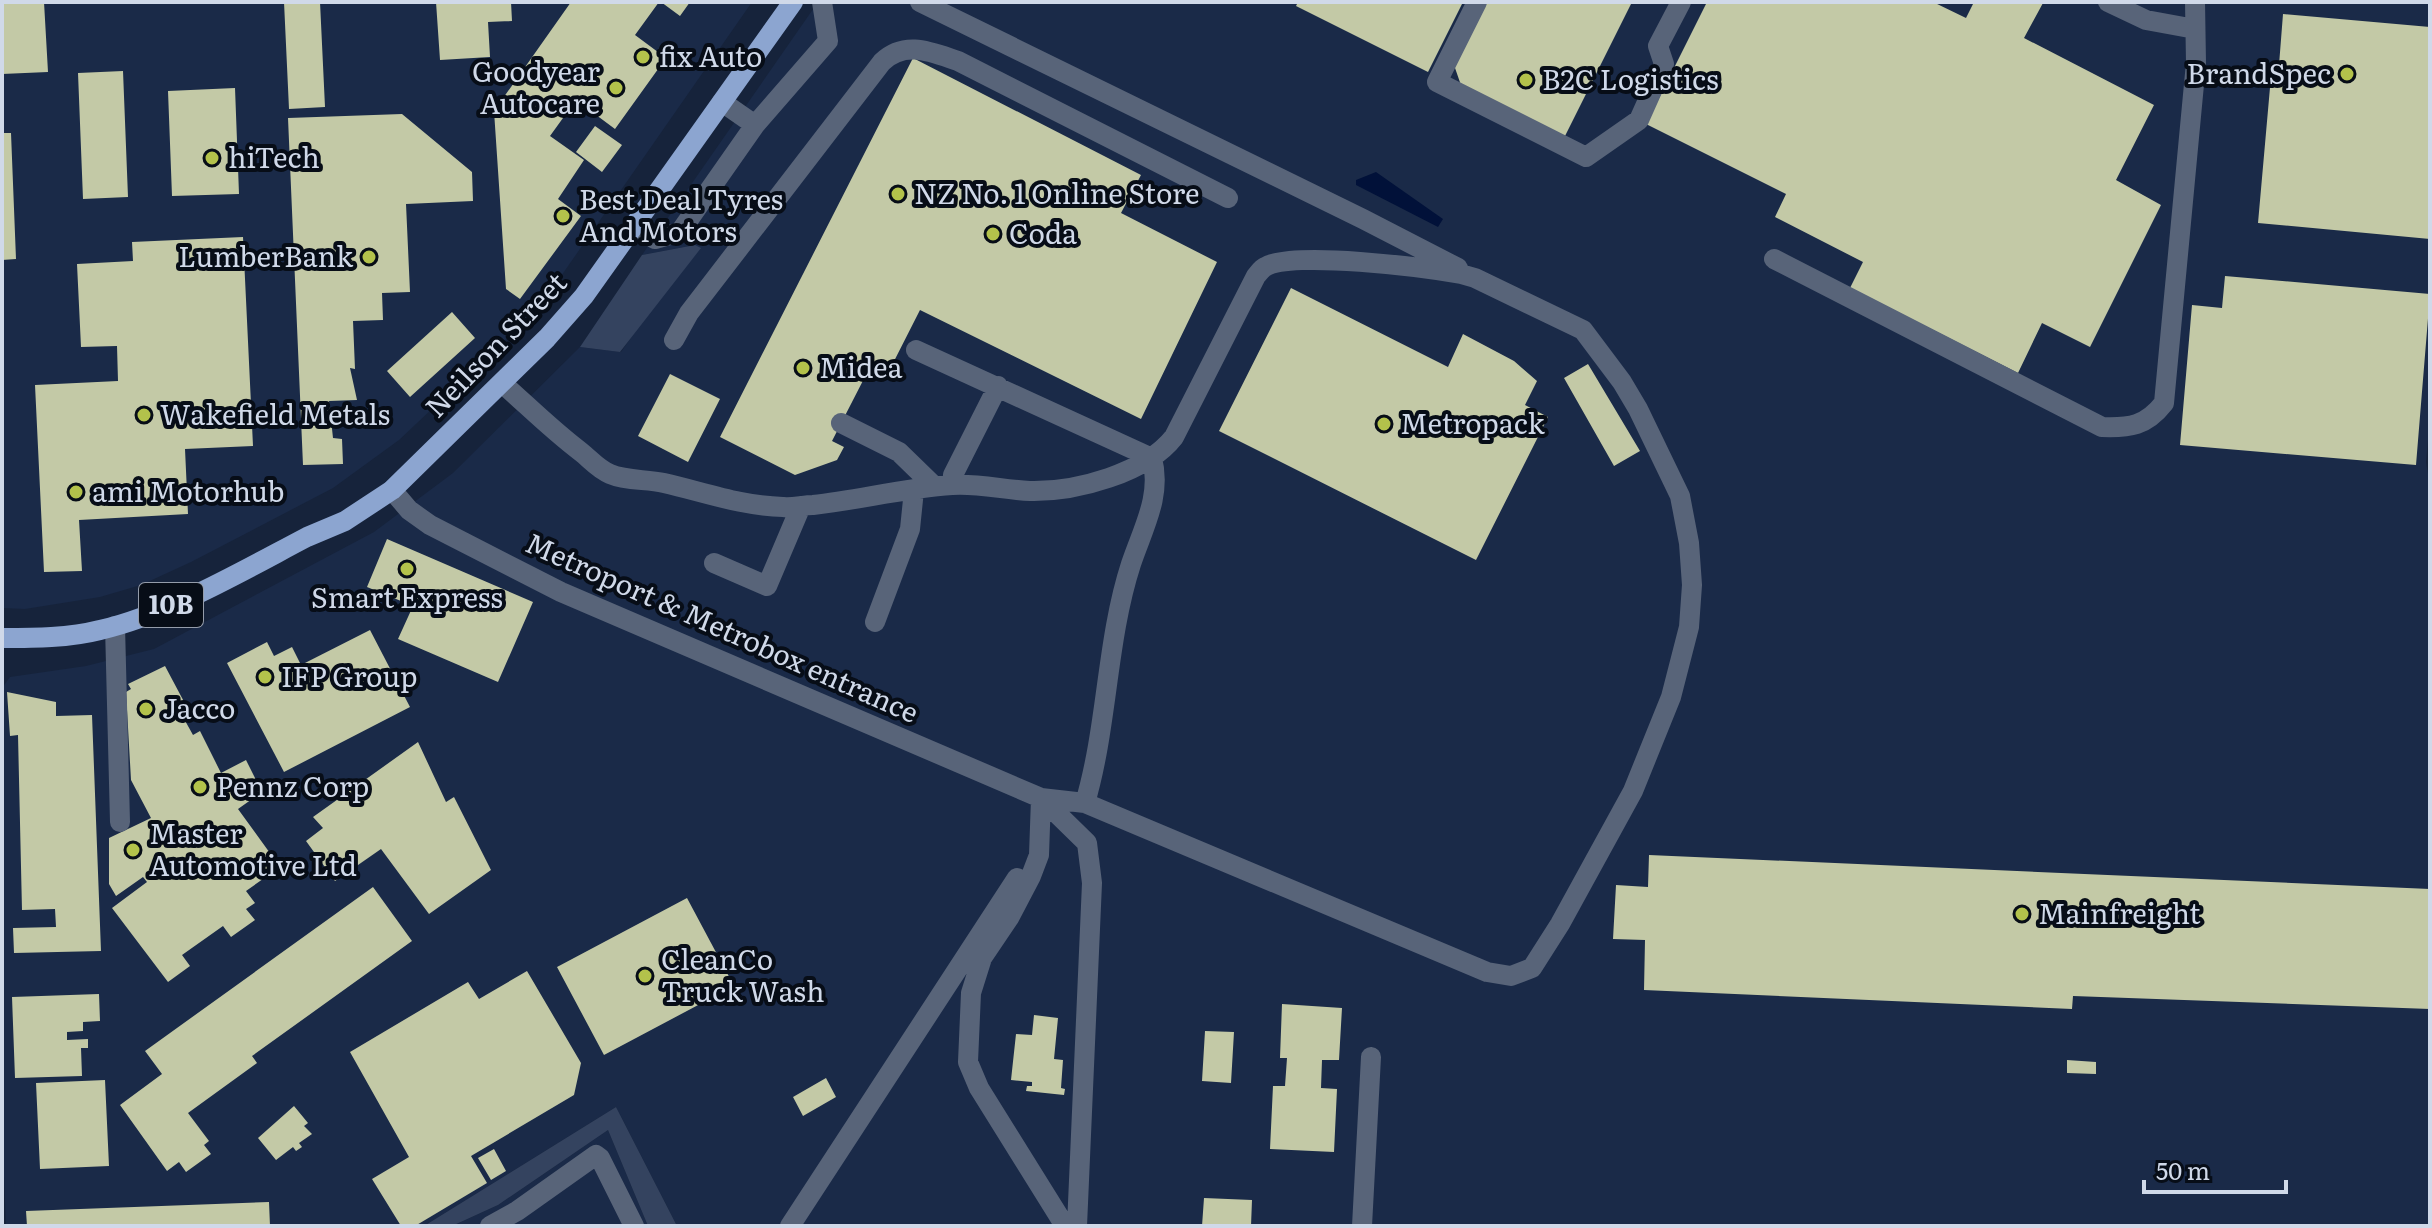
<svg xmlns="http://www.w3.org/2000/svg" width="2432" height="1228" viewBox="0 0 2432 1228" font-family="Literata,serif">
	<style>
		.built { fill: #1a2a48 }
		.green { fill: #34435f }
		.water { fill: #011139 }
		.building { fill: #c3c9a6 }
		.lines { fill: none; stroke-linecap: round; stroke-linejoin: round }
		.minor { stroke: #586479; stroke-width: 20 }
		.major { stroke: #8ca5d0; stroke-width: 20 }
		.poi-dot { fill: #b3c24b; stroke: #070d17; stroke-width: 3 }
		.labels { text-anchor: middle; stroke-width: 8; stroke-linejoin: round; paint-order: stroke }
		.shield { fill: #070d17; stroke: #949caa; stroke-width: 2 }
		.shield-label { font-size: 26px; font-weight: bold; fill: #d0d9e9 }
		.poi-label { font-size: 28px; fill: #d0d9e9; stroke: #070d17; text-anchor: start }
		.street-label { font-size: 28px; fill: #d0d9e9; stroke: #070d17 }
	</style>
	<rect width="100%" height="100%" fill="#16233b"/>
	<!-- built -->
	<path class="built" d="M 2,2 L 752,2 L 559,279 L 523,323 L 399,440 L 333,488 L 191,562 L 141,585 L 100,597 L 25,609 L 2,608 Z
		M 818,2 L 2430,2 L 2430,418 L 2426,462 L 2430,485 L 2430,1226 L 677,1226 L 616,1107 L 424,1226 L 6,1226 L 2,1127 L 2,688 L 10,677 L 86,666 L 154,649 L 374,532 L 453,473 L 580,347 L 621,352 L 695,245 L 642,255 Z
		M 608,1130 L 648,1226 L 452,1226 L 498,1205 Z"/>
	<!-- green -->
	<path class="green" d="M 695,245 L 701,248 L 620,352 L 580,347 L 642,255 Z
		M 616,1107 L 677,1226 L 648,1226 L 608,1130 L 498,1205 L 452,1226 L 424,1226 Z"/>
	<!-- water -->
	<path class="water" d="M 1376,172 L 1443,219 L 1438,227 L 1356,185 L 1356,180 Z"/>
	<!-- building -->
	<path class="building" d="M 2,2 L 44,2 L 48,72 L 2,74 Z
		M 284,2 L 320,2 L 325,107 L 289,109 Z
		M 436,2 L 511,2 L 512,21 L 488,22 L 490,57 L 440,60 Z
		M 571,2 L 659,2 L 635,35 L 666,58 L 615,129 L 576,100 L 550,136 L 584,160 L 558,199 L 581,216 L 520,299 L 506,289 L 494,111 Z
		M 661,2 L 690,2 L 680,16 Z
		M 1298,2 L 1463,2 L 1428,72 L 1296,6 Z
		M 1487,2 L 1632,2 L 1561,144 L 1464,94 L 1454,65 Z
		M 1707,2 L 1933,2 L 1966,18 L 1974,2 L 2043,3 L 2024,38 L 2154,105 L 2116,180 L 2161,205 L 2090,347 L 2042,323 L 2018,373 L 1850,288 L 1863,262 L 1775,217 L 1786,194 L 1646,124 Z
		M 2283,14 L 2430,27 L 2430,239 L 2258,223 L 2272,65 L 2279,65 Z
		M 913,58 L 1141,175 L 1121,213 L 1217,262 L 1141,419 L 920,310 L 888,373 L 871,365 L 832,441 L 844,447 L 837,460 L 795,475 L 720,437 Z
		M 123,71 L 128,197 L 83,199 L 78,73 Z
		M 235,88 L 239,194 L 172,196 L 168,91 Z
		M 402,114 L 472,172 L 473,201 L 406,204 L 410,292 L 382,293 L 383,320 L 353,321 L 355,369 L 350,368 L 357,400 L 329,401 L 333,438 L 342,439 L 343,464 L 303,465 L 288,118 Z
		M 595,126 L 622,145 L 602,172 L 576,152 Z
		M 2,133 L 11,133 L 16,259 L 2,260 Z
		M 243,237 L 253,446 L 185,449 L 188,514 L 79,520 L 82,571 L 44,572 L 35,385 L 118,381 L 117,346 L 81,347 L 77,264 L 133,261 L 132,242 Z
		M 2225,276 L 2430,294 L 2416,465 L 2180,445 L 2192,305 L 2222,308 Z
		M 1291,288 L 1448,367 L 1463,334 L 1514,361 L 1537,381 L 1525,405 L 1548,417 L 1476,560 L 1219,431 Z
		M 452,312 L 475,338 L 410,397 L 387,371 Z
		M 1588,364 L 1640,451 L 1614,466 L 1564,378 Z
		M 670,374 L 720,399 L 688,462 L 638,436 Z
		M 387,539 L 533,602 L 498,682 L 398,639 L 413,606 L 367,587 Z
		M 370,630 L 410,707 L 284,772 L 227,663 L 267,642 L 274,656 L 292,647 L 301,665 Z
		M 165,666 L 190,713 L 183,717 L 193,735 L 200,731 L 221,773 L 246,760 L 262,792 L 238,809 L 280,867 L 246,891 L 255,903 L 246,909 L 255,920 L 231,937 L 223,926 L 182,955 L 190,966 L 168,982 L 112,908 L 147,882 L 143,877 L 116,896 L 109,884 L 109,838 L 151,818 L 131,780 L 126,692 L 131,689 L 128,684 Z
		M 7,692 L 56,702 L 56,716 L 92,715 L 101,951 L 14,953 L 13,928 L 56,927 L 55,909 L 22,910 L 18,735 L 10,736 Z
		M 418,742 L 446,802 L 454,797 L 491,870 L 429,914 L 381,849 L 335,881 L 306,841 L 323,828 L 313,817 Z
		M 1649,855 L 2430,889 L 2430,1009 L 2073,996 L 2072,1009 L 1644,990 L 1645,940 L 1613,939 L 1616,885 L 1648,887 Z
		M 373,887 L 412,941 L 252,1056 L 257,1063 L 188,1113 L 209,1141 L 204,1145 L 211,1154 L 186,1172 L 179,1162 L 167,1171 L 120,1105 L 162,1074 L 145,1051 Z
		M 687,898 L 734,986 L 604,1055 L 557,967 Z
		M 527,971 L 581,1063 L 574,1095 L 471,1156 L 487,1183 L 415,1226 L 401,1226 L 372,1179 L 409,1157 L 350,1052 L 468,982 L 479,999 Z
		M 99,994 L 100,1021 L 83,1022 L 83,1031 L 67,1032 L 67,1040 L 88,1039 L 88,1048 L 81,1048 L 82,1076 L 15,1078 L 12,997 Z
		M 1282,1004 L 1342,1008 L 1339,1060 L 1322,1060 L 1321,1088 L 1337,1089 L 1334,1152 L 1270,1149 L 1273,1086 L 1285,1086 L 1287,1058 L 1280,1058 Z
		M 1034,1015 L 1058,1018 L 1054,1059 L 1063,1060 L 1061,1088 L 1065,1089 L 1064,1095 L 1026,1091 L 1027,1086 L 1032,1086 L 1032,1082 L 1011,1080 L 1016,1034 L 1032,1035 Z
		M 1205,1031 L 1234,1032 L 1231,1083 L 1202,1081 Z
		M 2067,1060 L 2096,1062 L 2096,1074 L 2067,1073 Z
		M 826,1078 L 836,1097 L 803,1116 L 793,1097 Z
		M 105,1080 L 109,1166 L 40,1169 L 36,1083 Z
		M 294,1106 L 308,1123 L 304,1126 L 312,1134 L 299,1143 L 302,1147 L 296,1151 L 293,1147 L 276,1160 L 258,1138 Z
		M 494,1149 L 506,1171 L 491,1180 L 478,1158 Z
		M 1204,1198 L 1252,1200 L 1251,1226 L 1202,1226 Z
		M 269,1202 L 270,1226 L 27,1226 L 26,1211 Z"/>
	<g class="lines">
		<!-- minor -->
		<path class="minor" d="M 920,2 L 1363,219 L 1458,268
			M 1477,2 L 1437,82 L 1586,157 L 1639,120 L 1664,64 L 1658,46 L 1681,2
			M 2108,2 L 2146,20 L 2195,29
			M 722,102 L 755,125 L 828,41 L 822,2
			M 635,226 L 655,239 L 680,232 L 755,125
			M 1774,259 L 2102,427 C 2130,428 2146,426 2164,403 L 2196,63 L 2195,2
			M 674,340 L 689,313 L 882,62 C 905,40 931,52 958,61 L 1228,198
			M 916,350 L 1152,458 C 1162,496 1143,528 1131,564 C 1106,641 1108,725 1085,803
			M 841,423 L 899,452 L 934,486
			M 952,485 L 953,475 L 998,386
			M 392,490 L 409,510 L 430,525 L 561,592 L 1041,798 L 1085,803 L 1487,972 L 1511,976 L 1532,968 L 1560,924 L 1633,791 L 1671,697 L 1689,627 L 1692,585 L 1689,543 L 1680,496 L 1638,409 L 1622,382 L 1583,330 L 1475,278 L 1461,274 C 1427,268 1291,250 1265,267 C 1261,269 1259,273 1256,276 L 1174,437 C 1146,473 1076,492 1030,491 C 1004,490 978,483 952,485 C 905,488 859,500 813,505 C 803,505 793,508 783,507 C 741,506 704,492 664,483 C 646,479 626,481 610,474 C 598,469 591,460 581,452 C 553,431 529,407 503,384
			M 714,563 L 767,586 L 801,506
			M 875,622 L 910,529 L 914,490
			M 115,626 L 120,822
			M 1041,798 L 1039,855 L 1031,876 L 1009,918 L 982,958 L 971,993 L 968,1062 L 979,1088 L 1065,1226
			M 1041,798 L 1087,843 L 1092,883 L 1077,1226
			M 490,1226 L 517,1211 L 596,1155 L 600,1158 L 634,1226
			M 790,1226 L 1017,878
			M 1362,1226 L 1371,1057"/>
		<!-- major -->
		<path class="major" d="M 2,638 C 34,638 69,638 100,630 C 169,614 244,570 307,537 L 345,521 L 392,490 L 547,338 L 584,296 L 793,2"/>
	</g>
	<!-- markers -->
	<g class="poi-dot">
		<circle cx="643" cy="57" r="8"/>
		<circle cx="2347" cy="74" r="8"/>
		<circle cx="1526" cy="80" r="8"/>
		<circle cx="616" cy="88" r="8"/>
		<circle cx="212" cy="158" r="8"/>
		<circle cx="898" cy="194" r="8"/>
		<circle cx="563" cy="216" r="8"/>
		<circle cx="993" cy="234" r="8"/>
		<circle cx="369" cy="257" r="8"/>
		<circle cx="803" cy="368" r="8"/>
		<circle cx="144" cy="415" r="8"/>
		<circle cx="1384" cy="424" r="8"/>
		<circle cx="76" cy="492" r="8"/>
		<circle cx="407" cy="569" r="8"/>
		<circle cx="265" cy="677" r="8"/>
		<circle cx="146" cy="709" r="8"/>
		<circle cx="200" cy="787" r="8"/>
		<circle cx="133" cy="850" r="8"/>
		<circle cx="2022" cy="914" r="8"/>
		<circle cx="645" cy="976" r="8"/>
	</g>
	<g class="labels">
		<!-- shield labels -->
		<rect class="shield" x="139" y="583" width="64" height="44" rx="6"/>
		<g class="shield-label">
			<text x="171" y="614">10B</text>
		</g>
		<!-- poi labels -->
		<g class="poi-label">
			<text x="659" y="67">fix Auto</text>
			<text x="600" y="82" text-anchor="end">Goodyear<tspan x="600" dy="32">Autocare</tspan></text>
			<text x="2331" y="84" text-anchor="end">BrandSpec</text>
			<text x="1542" y="90">B2C Logistics</text>
			<text x="228" y="168">hiTech</text>
			<text x="914" y="204">NZ No. 1 Online Store</text>
			<text x="579" y="210">Best Deal Tyres<tspan x="579" dy="32">And Motors</tspan></text>
			<text x="1009" y="244">Coda</text>
			<text x="353" y="267" text-anchor="end">LumberBank</text>
			<text x="819" y="378">Midea</text>
			<text x="160" y="425">Wakefield Metals</text>
			<text x="1400" y="434">Metropack</text>
			<text x="92" y="502">ami Motorhub</text>
			<text x="407" y="608" text-anchor="middle">Smart Express</text>
			<text x="281" y="687">IFP Group</text>
			<text x="162" y="719">Jacco</text>
			<text x="216" y="797">Pennz Corp</text>
			<text x="149" y="844">Master<tspan x="149" dy="32">Automotive Ltd</tspan></text>
			<text x="2038" y="924">Mainfreight</text>
			<text x="661" y="970">CleanCo<tspan x="661" dy="32">Truck Wash</tspan></text>
		</g>
		<!-- street labels -->
		<g class="street-label">
			<text transform="translate(496 345) rotate(-46)" y="10">Neilson Street</text>
			<text transform="translate(722 628) rotate(24)" y="10">Metroport &amp; Metrobox entrance</text>
		</g>
	</g>
	<!-- border -->
	<rect width="2432" height="1228" fill="none" stroke="#d0d9e9" stroke-width="8"/>
	<!-- scale -->
	<path d="M2144 1180v12h142v-12" fill="none" stroke="#d0d9e9" stroke-width="4"/>
	<text x="2156" y="1180" font-size="24" fill="#d0d9e9" stroke="#070d17" stroke-width="6" paint-order="stroke">50 m</text>
</svg>
